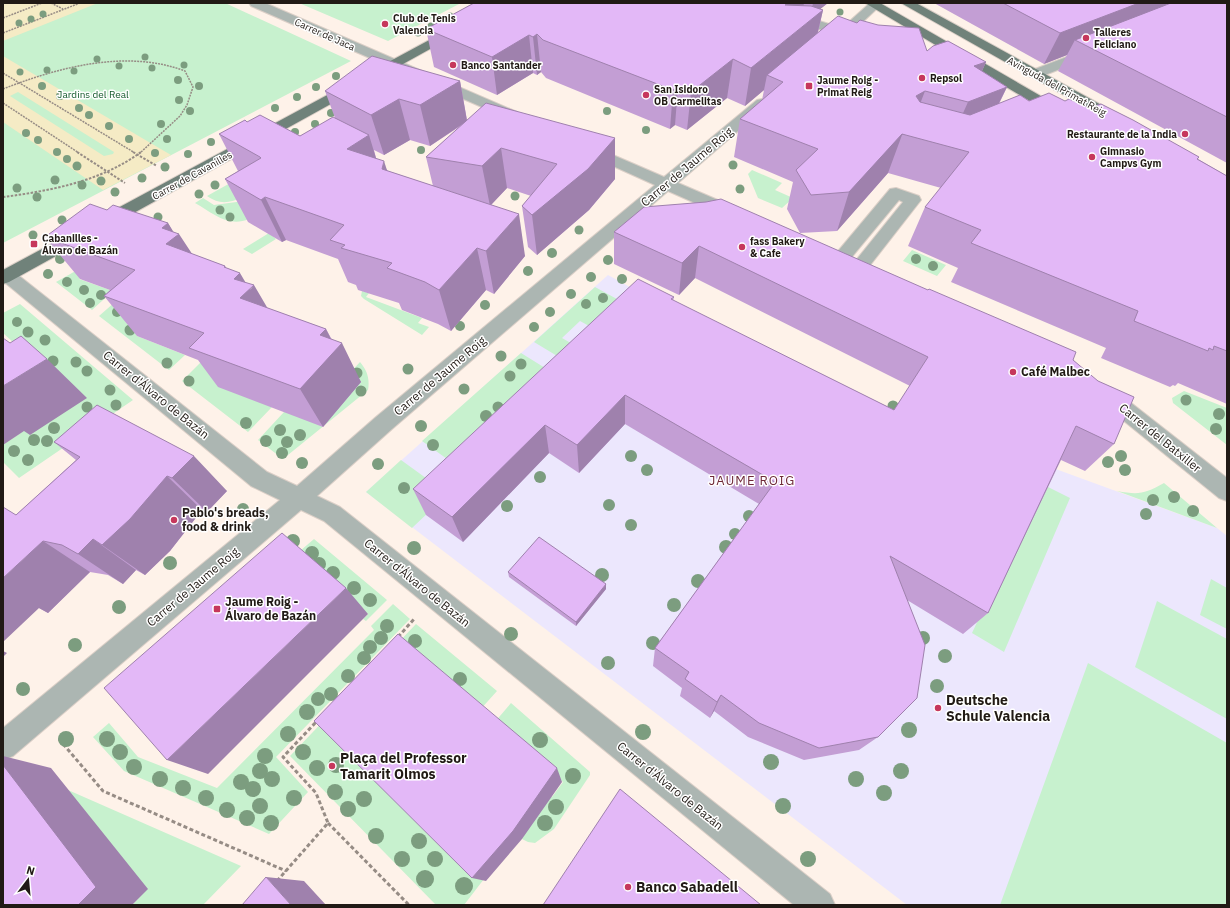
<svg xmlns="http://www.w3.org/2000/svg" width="1230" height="908" viewBox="0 0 1230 908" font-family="'IBM Plex Sans',sans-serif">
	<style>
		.education { fill: #ece7fd }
		.green { fill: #c7f1ce }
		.sand { fill: #f5ebc5; fill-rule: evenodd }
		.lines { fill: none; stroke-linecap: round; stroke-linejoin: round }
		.minor-casing { stroke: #dbcfc7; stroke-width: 2 }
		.major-casing { stroke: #dbcfc7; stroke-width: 2 }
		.path-far2 { stroke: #968c85; stroke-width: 1.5; stroke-dasharray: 2 1; stroke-linecap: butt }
		.path-far1 { stroke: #968c85; stroke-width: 2; stroke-dasharray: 2.5 1.5; stroke-linecap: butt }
		.path { stroke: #968c85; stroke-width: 3; stroke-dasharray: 4 2.5; stroke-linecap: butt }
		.minor { fill: #acb6b2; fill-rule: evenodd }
		.major { fill: #70827a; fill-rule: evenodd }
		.tree { fill: #7c9d7f }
		.wall { fill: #c39ed4; fill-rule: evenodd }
		.shaded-wall { fill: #9f81ad }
		.building { fill: #e3b8f7; stroke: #9f81ad }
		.poi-dot { fill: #c6375c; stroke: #fff; stroke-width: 1.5 }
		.labels { text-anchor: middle; stroke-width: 3; stroke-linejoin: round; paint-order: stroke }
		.far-poi-label { font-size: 10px; font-weight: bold; fill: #211a15; stroke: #fff; text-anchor: start }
		.far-street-label { font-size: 10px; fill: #211a15; stroke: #fff }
		.far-park-label { font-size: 10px; fill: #125829; stroke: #fff }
		.street-label { font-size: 12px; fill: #211a15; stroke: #fff }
		.poi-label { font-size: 12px; font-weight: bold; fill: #211a15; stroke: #fff; text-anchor: start }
		.neighbourhood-label { font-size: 13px; letter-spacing: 1px; fill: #6f2938; stroke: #fff }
		.near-poi-label { font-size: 14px; font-weight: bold; fill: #211a15; stroke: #fff; text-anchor: start }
	</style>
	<rect width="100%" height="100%" fill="#fef2e9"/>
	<!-- education -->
	<path class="education" d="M 608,275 L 776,367 L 1217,528 L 1227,536 L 1227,905 L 907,905 L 366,492 Z"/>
	<!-- green -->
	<path class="green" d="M 3,3 L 225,3 L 351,61 L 3,243 Z
		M 299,3 L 461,3 L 388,41 Z
		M 752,170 L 782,183 L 775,190 L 793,198 L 782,208 L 758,198 L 748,174 Z
		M 241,177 L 244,197 C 229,203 220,205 207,196 Z
		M 203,198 L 214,205 L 244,201 L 249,219 C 228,228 213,213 195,203 Z
		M 269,233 L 276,239 L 252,254 L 243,249 Z
		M 120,246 L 79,279 L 113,291 L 92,310 L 56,282 Z
		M 912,250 L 946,265 L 937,276 L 903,261 Z
		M 595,287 L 637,310 L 609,337 L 580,321 L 562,338 L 583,350 L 577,368 L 534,342 Z
		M 362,291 L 369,293 L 366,297 L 422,318 L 418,323 L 429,327 L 422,335 L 364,299 L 361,296 Z
		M 123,295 L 137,336 L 185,355 L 169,370 L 99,316 Z
		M 20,304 L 133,400 L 19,478 L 3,462 L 3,445 L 25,430 L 15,344 L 3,333 L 3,313 Z
		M 521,353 L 566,381 L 468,474 L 422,441 Z
		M 202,361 L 272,407 L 248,432 L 182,381 Z
		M 360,362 C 367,370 370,379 368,390 L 283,459 L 258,440 L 284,412 L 347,376 Z
		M 1184,391 L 1227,408 L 1227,445 L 1173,403 L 1172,398 Z
		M 401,460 L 448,494 L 412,528 L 366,492 Z
		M 1164,483 L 1217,528 L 1117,491 C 1139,495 1144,494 1164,483 Z
		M 1042,484 L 1070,498 L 1004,652 L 972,633 Z
		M 314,539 L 387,600 L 366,621 L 363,619 L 368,614 L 293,557 Z
		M 1211,579 L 1227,588 L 1227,629 L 1200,615 Z
		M 1157,601 L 1227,639 L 1227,719 L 1135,667 Z
		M 393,604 L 410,619 L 276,757 L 308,792 L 269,834 L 124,771 L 93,737 L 109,723 L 138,757 L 217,788 L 374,630 L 371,626 Z
		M 416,624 L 497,691 L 479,711 L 484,879 L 464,905 L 436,905 L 290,756 Z
		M 1088,663 L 1227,743 L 1227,905 L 1000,905 Z
		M 511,703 L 590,772 L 590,775 L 554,829 L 535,843 L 528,842 L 522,839 L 547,793 L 552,797 L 563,782 L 494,723 Z
		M 68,790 L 241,866 L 203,905 L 132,905 L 147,889 Z"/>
	<!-- sand -->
	<path class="sand" d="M 3,3 L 98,3 L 3,41 Z
		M 3,56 L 142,138 L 171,155 L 103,190 L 3,122 ZM 18,92 L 114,152 L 113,154 L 104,156 L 10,96 Z"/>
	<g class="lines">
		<defs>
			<path id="minor" d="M 249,3 L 265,3 L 517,112 L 519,115 L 517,118 L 507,118 L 251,6 Z
				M 742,3 L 761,3 L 842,28 L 870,3 L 883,3 L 854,30 L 860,34 L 859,37 L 847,37 L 839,45 L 834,46 L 827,42 L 835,34 L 744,6 Z
				M 1090,48 L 1095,49 L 1097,52 L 1095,55 L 1040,77 L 1030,77 L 1028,74 L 1030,71 Z
				M 762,99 L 767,100 L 769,103 L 767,106 L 678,183 L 741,210 L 743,214 L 741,218 L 735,219 L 729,218 L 668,191 L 392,429 L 317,496 L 340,507 L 830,894 L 835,905 L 794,905 L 324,521 L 301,510 L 13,756 L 3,760 L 3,728 L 280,500 L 251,486 L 3,281 L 3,270 L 13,271 L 267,472 L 297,486 L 376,417 L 655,185 L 582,152 L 579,149 L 582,146 L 592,146 L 664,177 L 757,100 Z
				M 896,188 L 919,196 L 921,200 L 864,273 L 858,275 L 852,273 L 849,269 L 903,202 L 899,200 L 846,264 L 840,266 L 834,264 L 831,260 L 834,256 L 890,189 Z
				M 1105,386 L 1112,388 L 1227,478 L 1227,501 L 1219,498 L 1098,400 L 1095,394 L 1098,388 Z"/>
			<path id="major" d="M 498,3 L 513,3 L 9,282 L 3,284 L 3,270 Z
				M 865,3 L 880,3 L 1065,110 L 1067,113 L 1065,116 L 1055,116 Z
				M 901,3 L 916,3 L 1125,118 L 1127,121 L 1125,124 L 1115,124 Z"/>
		</defs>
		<!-- minor casing -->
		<use href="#minor" class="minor-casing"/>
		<!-- major casing -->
		<use href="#major" class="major-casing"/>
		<!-- path-far2 -->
		<path class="path-far2" d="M 51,3 L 63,9
			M 3,18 L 42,3
			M 3,33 L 80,3
			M 3,73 L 135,153
			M 3,89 C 59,67 127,49 185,71 L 193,87 L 187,105 L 180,116 L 140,153
			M 3,103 L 79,153"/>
		<!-- path-far1 -->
		<path class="path-far1" d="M 77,152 L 125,183
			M 133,152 L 157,166
			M 3,197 C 50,191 102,181 141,152"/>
		<!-- path -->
		<path class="path" d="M 398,637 L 415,618
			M 59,739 L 103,791 L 286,871
			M 328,823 L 409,905
			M 277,881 L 328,823 L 316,793 L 283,757 L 317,721"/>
		<!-- minor -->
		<use href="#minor" class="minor"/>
		<!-- major -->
		<use href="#major" class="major"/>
	</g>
	<!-- trees -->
	<g class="tree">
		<circle cx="840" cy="12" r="3.5"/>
		<circle cx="43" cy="14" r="3.5"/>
		<circle cx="450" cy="16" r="3.5"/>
		<circle cx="31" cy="19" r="3.5"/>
		<circle cx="19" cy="23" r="3.5"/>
		<circle cx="431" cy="26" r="3.5"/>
		<circle cx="418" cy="33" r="3.5"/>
		<circle cx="145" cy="57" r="3.5"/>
		<circle cx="97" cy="59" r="3.5"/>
		<circle cx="184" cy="65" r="3.5"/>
		<circle cx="119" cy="66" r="3.5"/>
		<circle cx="152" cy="68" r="3.5"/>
		<circle cx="47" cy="70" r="3.5"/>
		<circle cx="74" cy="71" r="3.5"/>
		<circle cx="20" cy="72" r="3.5"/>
		<circle cx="336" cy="76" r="4"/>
		<circle cx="178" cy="80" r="4"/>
		<circle cx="42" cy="86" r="4"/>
		<circle cx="199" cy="86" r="4"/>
		<circle cx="316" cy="87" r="4"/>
		<circle cx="60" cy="96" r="4"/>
		<circle cx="297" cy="97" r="4"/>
		<circle cx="179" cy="100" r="4"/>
		<circle cx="79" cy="108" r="4"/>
		<circle cx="275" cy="108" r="4"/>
		<circle cx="190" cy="111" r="4"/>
		<circle cx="607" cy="111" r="4"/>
		<circle cx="331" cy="113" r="4"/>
		<circle cx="89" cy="115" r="4"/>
		<circle cx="161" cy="124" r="4"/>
		<circle cx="315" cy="124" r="4"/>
		<circle cx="109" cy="126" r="4"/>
		<circle cx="646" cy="130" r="4"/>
		<circle cx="295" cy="132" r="4"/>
		<circle cx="26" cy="133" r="4"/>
		<circle cx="129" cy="139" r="4"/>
		<circle cx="167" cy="139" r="4"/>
		<circle cx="38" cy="140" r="4"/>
		<circle cx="211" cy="142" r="4"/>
		<circle cx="421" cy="150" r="4"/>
		<circle cx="57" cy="152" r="4"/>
		<circle cx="155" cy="153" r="4"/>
		<circle cx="188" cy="154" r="4"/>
		<circle cx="67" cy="159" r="4"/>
		<circle cx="733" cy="165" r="4.5"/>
		<circle cx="77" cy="166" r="4.5"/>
		<circle cx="165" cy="167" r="4.5"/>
		<circle cx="142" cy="178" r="4.5"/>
		<circle cx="55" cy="180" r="4.5"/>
		<circle cx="101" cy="181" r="4.5"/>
		<circle cx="82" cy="185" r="4.5"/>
		<circle cx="215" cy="185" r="4.5"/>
		<circle cx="17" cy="188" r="4.5"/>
		<circle cx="740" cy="189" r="4.5"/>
		<circle cx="115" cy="192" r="4.5"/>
		<circle cx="199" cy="194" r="4.5"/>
		<circle cx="515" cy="196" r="4.5"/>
		<circle cx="37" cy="197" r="4.5"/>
		<circle cx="220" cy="210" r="4.5"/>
		<circle cx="158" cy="217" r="4.5"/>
		<circle cx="230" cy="217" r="4.5"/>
		<circle cx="62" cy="220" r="4.5"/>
		<circle cx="579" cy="230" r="4.5"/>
		<circle cx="33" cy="235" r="4.5"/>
		<circle cx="552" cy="253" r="5"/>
		<circle cx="60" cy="259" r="5"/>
		<circle cx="916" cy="259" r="5"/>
		<circle cx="608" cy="260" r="5"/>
		<circle cx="933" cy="266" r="5"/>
		<circle cx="528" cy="271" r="5"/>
		<circle cx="48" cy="274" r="5"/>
		<circle cx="591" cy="277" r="5"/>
		<circle cx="622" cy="279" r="5"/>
		<circle cx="67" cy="282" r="5"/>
		<circle cx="84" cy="290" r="5"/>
		<circle cx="571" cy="294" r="5"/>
		<circle cx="101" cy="295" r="5"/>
		<circle cx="603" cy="298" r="5"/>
		<circle cx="90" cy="303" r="5"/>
		<circle cx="586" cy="304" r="5"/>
		<circle cx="485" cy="305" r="5"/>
		<circle cx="117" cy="312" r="5"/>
		<circle cx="550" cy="312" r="5"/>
		<circle cx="17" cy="322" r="5"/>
		<circle cx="460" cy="326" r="5"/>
		<circle cx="534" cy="327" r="5"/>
		<circle cx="130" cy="330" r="5.5"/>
		<circle cx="28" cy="332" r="5.5"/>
		<circle cx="45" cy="340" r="5.5"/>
		<circle cx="501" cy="356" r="5.5"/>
		<circle cx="53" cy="361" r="5.5"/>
		<circle cx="76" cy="362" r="5.5"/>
		<circle cx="167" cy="363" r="5.5"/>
		<circle cx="521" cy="364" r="5.5"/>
		<circle cx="408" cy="369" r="5.5"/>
		<circle cx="87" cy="371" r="5.5"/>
		<circle cx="357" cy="373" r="5.5"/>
		<circle cx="510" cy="376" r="5.5"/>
		<circle cx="189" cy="381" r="5.5"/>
		<circle cx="464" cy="389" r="5.5"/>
		<circle cx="110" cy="390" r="5.5"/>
		<circle cx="361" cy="391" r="5.5"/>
		<circle cx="1186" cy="400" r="5.5"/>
		<circle cx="116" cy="405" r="5.5"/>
		<circle cx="893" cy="406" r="5.5"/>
		<circle cx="87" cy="407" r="5.5"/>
		<circle cx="498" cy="407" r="5.5"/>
		<circle cx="1219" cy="414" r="6"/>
		<circle cx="486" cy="416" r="6"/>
		<circle cx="246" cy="423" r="6"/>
		<circle cx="421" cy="426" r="6"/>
		<circle cx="54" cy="428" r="6"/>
		<circle cx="1216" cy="429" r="6"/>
		<circle cx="280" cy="430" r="6"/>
		<circle cx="300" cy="435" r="6"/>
		<circle cx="34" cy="440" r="6"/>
		<circle cx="47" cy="441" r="6"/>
		<circle cx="266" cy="441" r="6"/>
		<circle cx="287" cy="442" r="6"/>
		<circle cx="433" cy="445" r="6"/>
		<circle cx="14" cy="451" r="6"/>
		<circle cx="282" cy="453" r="6"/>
		<circle cx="631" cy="456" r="6"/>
		<circle cx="1121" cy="456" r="6"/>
		<circle cx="28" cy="460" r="6"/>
		<circle cx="1108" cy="462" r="6"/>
		<circle cx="302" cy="463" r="6"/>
		<circle cx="378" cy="464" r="6"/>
		<circle cx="647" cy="470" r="6"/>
		<circle cx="1125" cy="470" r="6"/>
		<circle cx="540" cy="477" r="6"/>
		<circle cx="404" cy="488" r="6"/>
		<circle cx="1174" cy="497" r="6"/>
		<circle cx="1153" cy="500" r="6"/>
		<circle cx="609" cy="505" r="6"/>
		<circle cx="507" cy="506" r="6"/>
		<circle cx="243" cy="509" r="6"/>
		<circle cx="1193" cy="511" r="6"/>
		<circle cx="1146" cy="514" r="6"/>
		<circle cx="749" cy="516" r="6"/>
		<circle cx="631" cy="525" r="6"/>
		<circle cx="735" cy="534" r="6"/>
		<circle cx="293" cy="541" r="7"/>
		<circle cx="726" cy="547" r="7"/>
		<circle cx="414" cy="548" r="7"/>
		<circle cx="312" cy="553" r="7"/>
		<circle cx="170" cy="563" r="7"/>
		<circle cx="319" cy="564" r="7"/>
		<circle cx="333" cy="573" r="7"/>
		<circle cx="602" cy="575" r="7"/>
		<circle cx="698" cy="581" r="7"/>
		<circle cx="354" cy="588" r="7"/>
		<circle cx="370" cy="600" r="7"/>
		<circle cx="674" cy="605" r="7"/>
		<circle cx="119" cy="607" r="7"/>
		<circle cx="387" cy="626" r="7"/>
		<circle cx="511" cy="634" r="7"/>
		<circle cx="381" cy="638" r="7"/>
		<circle cx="923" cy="638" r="7"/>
		<circle cx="415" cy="641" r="7"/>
		<circle cx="653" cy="643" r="7"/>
		<circle cx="75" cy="645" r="7"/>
		<circle cx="370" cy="647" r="7"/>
		<circle cx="945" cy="656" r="7"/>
		<circle cx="364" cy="658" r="7"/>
		<circle cx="608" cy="663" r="7"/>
		<circle cx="348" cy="676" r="7"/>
		<circle cx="460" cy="679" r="7"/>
		<circle cx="937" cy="686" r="7"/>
		<circle cx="23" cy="689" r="7"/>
		<circle cx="331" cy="694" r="7"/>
		<circle cx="318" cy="699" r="7"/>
		<circle cx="307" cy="712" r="8"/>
		<circle cx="909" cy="730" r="8"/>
		<circle cx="643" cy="732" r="8"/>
		<circle cx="288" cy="734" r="8"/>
		<circle cx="66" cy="739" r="8"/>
		<circle cx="107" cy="739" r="8"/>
		<circle cx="540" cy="740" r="8"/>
		<circle cx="120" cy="752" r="8"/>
		<circle cx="303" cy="752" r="8"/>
		<circle cx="265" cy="756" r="8"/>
		<circle cx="771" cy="762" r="8"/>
		<circle cx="336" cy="765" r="8"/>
		<circle cx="134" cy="767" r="8"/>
		<circle cx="317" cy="768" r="8"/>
		<circle cx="260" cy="771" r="8"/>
		<circle cx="901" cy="771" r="8"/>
		<circle cx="573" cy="776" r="8"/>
		<circle cx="160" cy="779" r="8"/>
		<circle cx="272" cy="779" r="8"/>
		<circle cx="856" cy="779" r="8"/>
		<circle cx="241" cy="782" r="8"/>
		<circle cx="183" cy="788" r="8"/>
		<circle cx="253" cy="789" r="8"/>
		<circle cx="335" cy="792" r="8"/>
		<circle cx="884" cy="793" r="8"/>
		<circle cx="206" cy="798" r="8"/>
		<circle cx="294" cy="798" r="8"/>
		<circle cx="364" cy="799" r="8"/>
		<circle cx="260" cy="806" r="8"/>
		<circle cx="783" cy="806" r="8"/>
		<circle cx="556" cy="807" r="8"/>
		<circle cx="348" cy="809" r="8"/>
		<circle cx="227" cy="810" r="8"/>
		<circle cx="247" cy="818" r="8"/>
		<circle cx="271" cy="823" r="8"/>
		<circle cx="545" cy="823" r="8"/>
		<circle cx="376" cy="836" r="8"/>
		<circle cx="419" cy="841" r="8"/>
		<circle cx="402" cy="859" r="8"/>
		<circle cx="435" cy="859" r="8"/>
		<circle cx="808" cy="859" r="8"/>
		<circle cx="425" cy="879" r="9"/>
		<circle cx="464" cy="886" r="9"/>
	</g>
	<!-- wall -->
	<path class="wall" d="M 474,3 L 828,3 L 820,9 L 823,10 L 818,33 L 986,62 L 982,71 L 1007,87 L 999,104 L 1029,101 L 1065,101 L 1199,157 L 1198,159 L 1227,176 L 1227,404 L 1178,383 L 1175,386 L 1173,385 L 1170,387 L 1101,358 L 1106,348 L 951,282 L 958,268 L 908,246 L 925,207 L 941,188 L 888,173 L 837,231 L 800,233 L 787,209 L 793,182 L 734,157 L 740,119 L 762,100 L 764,90 L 745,106 L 727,98 L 687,130 L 675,125 L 670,129 L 546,78 L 541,72 L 537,75 L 533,73 L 497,95 L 434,67 L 426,29 Z
		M 934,3 L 1227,3 L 1227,163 L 1058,71 L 1067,55 L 1044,64 Z
		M 460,81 L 467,120 L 615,179 L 589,210 L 537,255 L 528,247 L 522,206 L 531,196 L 507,188 L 491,205 L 525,256 L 494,294 L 486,290 L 451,331 L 438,324 L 402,310 L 399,303 L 358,290 L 356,285 L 348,282 L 338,259 L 286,240 L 282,242 L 248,222 L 225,179 L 238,171 L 219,134 L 247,122 L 300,136 L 335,118 L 325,91 ZM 462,125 L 426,157 L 433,186 L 388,171 L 376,158 L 374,150 L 384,155 L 410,140 L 430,146 Z
		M 644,207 L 1073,360 L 1114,444 L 1085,471 L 1061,460 L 988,613 L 963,634 L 907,600 L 878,737 L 859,750 L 804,760 L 748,737 L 714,711 L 710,718 L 680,696 L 682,688 L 653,666 L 655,648 L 759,504 L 625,424 L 579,473 L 549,453 L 463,542 L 426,515 L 413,489 L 674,297 L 673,301 L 894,410 L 910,386 L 695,278 L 679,295 L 614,264 L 614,232 Z
		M 107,210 L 168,223 L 173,232 L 192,254 L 225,266 L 226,268 L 245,282 L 267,308 L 326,329 L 331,338 L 361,382 L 323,427 L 218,387 L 198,360 L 137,336 L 104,296 L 110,290 L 80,279 L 45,237 Z
		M 54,442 L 227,491 L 207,512 L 202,510 L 170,551 L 145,575 L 136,570 L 123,584 L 108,575 L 90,572 L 48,613 L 39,608 L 16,515 L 76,460 Z
		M 508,572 L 606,589 L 576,626 L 509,577 Z"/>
	<!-- shaded-wall -->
	<path class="shaded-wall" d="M 788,3 L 804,3 L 800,25 L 785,5 Z
		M 813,3 L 828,3 L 810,17 Z
		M 1139,3 L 1167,3 L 1157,20 L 1075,40 L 1067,55 L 1044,64 L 1060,33 Z
		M 823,10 L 814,48 L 767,75 L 764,90 L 745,106 L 751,68 Z
		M 537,34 L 541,72 L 537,75 L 533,37 Z
		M 529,35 L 533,73 L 497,95 L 492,57 Z
		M 733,59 L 727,98 L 687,130 L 691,92 Z
		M 986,62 L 969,100 L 974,66 Z
		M 460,81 L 467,121 L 430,146 L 420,105 Z
		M 678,87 L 675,125 L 670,129 L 673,90 Z
		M 1007,87 L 988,125 L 951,140 L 968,102 Z
		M 925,91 L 910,130 L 902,135 L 888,173 L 837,231 L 849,192 L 916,96 Z
		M 399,99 L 410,140 L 384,155 L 371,115 Z
		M 369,135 L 382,178 L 347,149 Z
		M 615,138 L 615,179 L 589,210 L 537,255 L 532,215 Z
		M 501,148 L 507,188 L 490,206 L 482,166 Z
		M 384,161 L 398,204 L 382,169 Z
		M 265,197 L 286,240 L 282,242 L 261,200 Z
		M 519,214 L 525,256 L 494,294 L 486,251 Z
		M 168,223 L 176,236 L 179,234 L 206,275 L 166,244 L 162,228 Z
		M 699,246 L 695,278 L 679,295 L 682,263 Z
		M 477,248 L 486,290 L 451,331 L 439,290 Z
		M 225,266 L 243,296 L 234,279 L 240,273 L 250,290 L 254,285 L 278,326 L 240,298 L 224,267 Z
		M 326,329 L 336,349 L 342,343 L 361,382 L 323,427 L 300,389 L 320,335 Z
		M 47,359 L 87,398 L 30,435 L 24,431 L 3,445 L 3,386 Z
		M 625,395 L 625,424 L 579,473 L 577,445 Z
		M 545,425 L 549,453 L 463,542 L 452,517 Z
		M 194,456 L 227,491 L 207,512 L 172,478 Z
		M 167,476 L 202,510 L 170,551 L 145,575 L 102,545 Z
		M 93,539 L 136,570 L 123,584 L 78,554 Z
		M 43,541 L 90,572 L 48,613 L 39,608 L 3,642 L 3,578 Z
		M 606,584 L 606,589 L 576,626 L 576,622 Z
		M 346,588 L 368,614 L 208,774 L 167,760 Z
		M 3,651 L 7,653 L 3,657 Z
		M 721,695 L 714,711 L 710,718 L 717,702 Z
		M 3,756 L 51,768 L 148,889 L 132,905 L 78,905 L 3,765 Z
		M 557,768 L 562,782 L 522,839 L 486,881 L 472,878 Z
		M 266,877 L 304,881 L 326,905 L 291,905 Z"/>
	<!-- building -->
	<path class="building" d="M 474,3 L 788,3 L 785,5 L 811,6 L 823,10 L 751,68 L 733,59 L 691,92 L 678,87 L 673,90 L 543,40 L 537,34 L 533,37 L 529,35 L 492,57 L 426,29 Z
		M 1003,3 L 1139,3 L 1060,33 Z
		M 1171,3 L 1227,3 L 1227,117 L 1075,40 Z
		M 838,16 L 857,23 L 860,20 L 878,25 L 919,28 L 927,51 L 933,46 L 948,41 L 986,62 L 974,66 L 1007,87 L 968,102 L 925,91 L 916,96 L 920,102 L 970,115 L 1020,95 L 1029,101 L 1049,93 L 1065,101 L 1069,99 L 1089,108 L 1101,104 L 1133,120 L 1199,157 L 1197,159 L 1227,176 L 1227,351 L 1214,346 L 1213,350 L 1209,348 L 1208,351 L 1134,321 L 1138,311 L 971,243 L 981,230 L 925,207 L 969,152 L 902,134 L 849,192 L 811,195 L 796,170 L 818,149 L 740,119 L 783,82 L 767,75 Z
		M 372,56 L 460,81 L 420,105 L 399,99 L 371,115 L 325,91 Z
		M 486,103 L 615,138 L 588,169 L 532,215 L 522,206 L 557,164 L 501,148 L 482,166 L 426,157 Z
		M 260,115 L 300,136 L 333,117 L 369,135 L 347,149 L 384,161 L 382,169 L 519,214 L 486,251 L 477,248 L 439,290 L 425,282 L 387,268 L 392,263 L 341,248 L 345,245 L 330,240 L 344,225 L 265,197 L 261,200 L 225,179 L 261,158 L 260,157 L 219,134 L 245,120 L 247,122 Z
		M 721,199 L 928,290 L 929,289 L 1076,352 L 1073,360 L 1098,381 L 1134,397 L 1114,444 L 1076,426 L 988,613 L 890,556 L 925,645 L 917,698 L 878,737 L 819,748 L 759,723 L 721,695 L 717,702 L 685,679 L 689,672 L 655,648 L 775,482 L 625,395 L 577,445 L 545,425 L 452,517 L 413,489 L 638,279 L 674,297 L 671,299 L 894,410 L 928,357 L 699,246 L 682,263 L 614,232 L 644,207 L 706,202 Z
		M 90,204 L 107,210 L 113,205 L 168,223 L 162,228 L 179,234 L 166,244 L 225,266 L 224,267 L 240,273 L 234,279 L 254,285 L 240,298 L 326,329 L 320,335 L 342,343 L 300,389 L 189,348 L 204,333 L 104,296 L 135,270 L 45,237 Z
		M 21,336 L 47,359 L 3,386 L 3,338 L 10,343 Z
		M 97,405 L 194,456 L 172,478 L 167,476 L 130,519 L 102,545 L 93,539 L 78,554 L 62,545 L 43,541 L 3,578 L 3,507 L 16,515 L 80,457 L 54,442 Z
		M 282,533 L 346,588 L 167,760 L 104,688 Z
		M 539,537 L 606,584 L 576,622 L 508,572 Z
		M 398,634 L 557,768 L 513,831 L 472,878 L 314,721 Z
		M 3,765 L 96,887 L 78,905 L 3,905 Z
		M 620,789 L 761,905 L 543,905 Z
		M 266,877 L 291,905 L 242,905 Z"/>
	<!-- markers -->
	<g class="poi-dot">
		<circle cx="385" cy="24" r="4"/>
		<circle cx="1086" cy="38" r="4"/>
		<circle cx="453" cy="65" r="4"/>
		<circle cx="922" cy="78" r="4"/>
		<rect x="805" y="82" width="8" height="8" rx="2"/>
		<circle cx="646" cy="95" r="4"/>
		<circle cx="1185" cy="134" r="4"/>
		<circle cx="1092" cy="157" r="4"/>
		<rect x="30" y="240" width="8" height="8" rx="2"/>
		<circle cx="742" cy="247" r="4"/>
		<circle cx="1013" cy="372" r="4"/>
		<circle cx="174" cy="520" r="4"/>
		<rect x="213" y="605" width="8" height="8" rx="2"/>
		<circle cx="938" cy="708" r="4"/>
		<circle cx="332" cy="766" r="4"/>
		<circle cx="628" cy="887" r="4"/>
	</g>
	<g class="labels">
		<!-- far-poi labels -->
		<g class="far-poi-label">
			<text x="393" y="22">Club de Tenis<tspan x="393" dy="12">Valencia</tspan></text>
			<text x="1094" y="36">Talleres<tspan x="1094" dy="12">Feliciano</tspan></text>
			<text x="461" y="69">Banco Santander</text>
			<text x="930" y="82">Repsol</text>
			<text x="817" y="84">Jaume Roig -<tspan x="817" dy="12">Primat Reig</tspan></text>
			<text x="654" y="93">San Isidoro<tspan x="654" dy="12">OB Carmelitas</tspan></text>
			<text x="1177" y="138" text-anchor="end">Restaurante de la India</text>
			<text x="1100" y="155">Gimnasio<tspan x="1100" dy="12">Campvs Gym</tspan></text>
			<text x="42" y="242">Cabanilles -<tspan x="42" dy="12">Álvaro de Bazán</tspan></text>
			<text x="750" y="245">fass Bakery<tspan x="750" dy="12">&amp; Cafe</tspan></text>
		</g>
		<!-- far-street labels -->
		<g class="far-street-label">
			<text transform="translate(325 34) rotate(24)" y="4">Carrer de Jaca</text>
			<text transform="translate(1057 86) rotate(29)" y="4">Avinguda del Primat Reig</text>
			<text transform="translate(192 175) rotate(-29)" y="4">Carrer de Cavanilles</text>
		</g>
		<!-- far-park labels -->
		<g class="far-park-label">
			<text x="93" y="98">Jardins del Real</text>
		</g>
		<!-- street labels -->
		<g class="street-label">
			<text transform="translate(687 167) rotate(-40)" y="4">Carrer de Jaume Roig</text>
			<text transform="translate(440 376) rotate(-40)" y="4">Carrer de Jaume Roig</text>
			<text transform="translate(156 395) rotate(39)" y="4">Carrer d'Álvaro de Bazán</text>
			<text transform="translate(1160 438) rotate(39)" y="4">Carrer del Batxiller</text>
			<text transform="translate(417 583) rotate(39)" y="4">Carrer d'Álvaro de Bazán</text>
			<text transform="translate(193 587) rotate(-40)" y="4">Carrer de Jaume Roig</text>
			<text transform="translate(670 786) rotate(39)" y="4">Carrer d'Álvaro de Bazán</text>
		</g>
		<!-- poi labels -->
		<g class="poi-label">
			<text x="1021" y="376">Café Malbec</text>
			<text x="182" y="517">Pablo's breads,<tspan x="182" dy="14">food &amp; drink</tspan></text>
			<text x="225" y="606">Jaume Roig -<tspan x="225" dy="14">Álvaro de Bazán</tspan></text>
		</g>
		<!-- neighbourhood labels -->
		<g class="neighbourhood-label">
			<text x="752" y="485">JAUME ROIG</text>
		</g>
		<!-- near-poi labels -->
		<g class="near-poi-label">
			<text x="946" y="705">Deutsche<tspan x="946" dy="16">Schule Valencia</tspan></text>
			<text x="340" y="763">Plaça del Professor<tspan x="340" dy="16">Tamarit Olmos</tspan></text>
			<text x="636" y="892">Banco Sabadell</text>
		</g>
	</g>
	<!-- border -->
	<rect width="1230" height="908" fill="none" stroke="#211a15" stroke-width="8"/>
	<!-- north arrow -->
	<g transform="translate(28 880) rotate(16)" stroke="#ffffff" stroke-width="3" paint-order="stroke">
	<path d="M0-3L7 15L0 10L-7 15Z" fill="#211a15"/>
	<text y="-6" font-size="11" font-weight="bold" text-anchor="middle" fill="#211a15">N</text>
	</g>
</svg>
